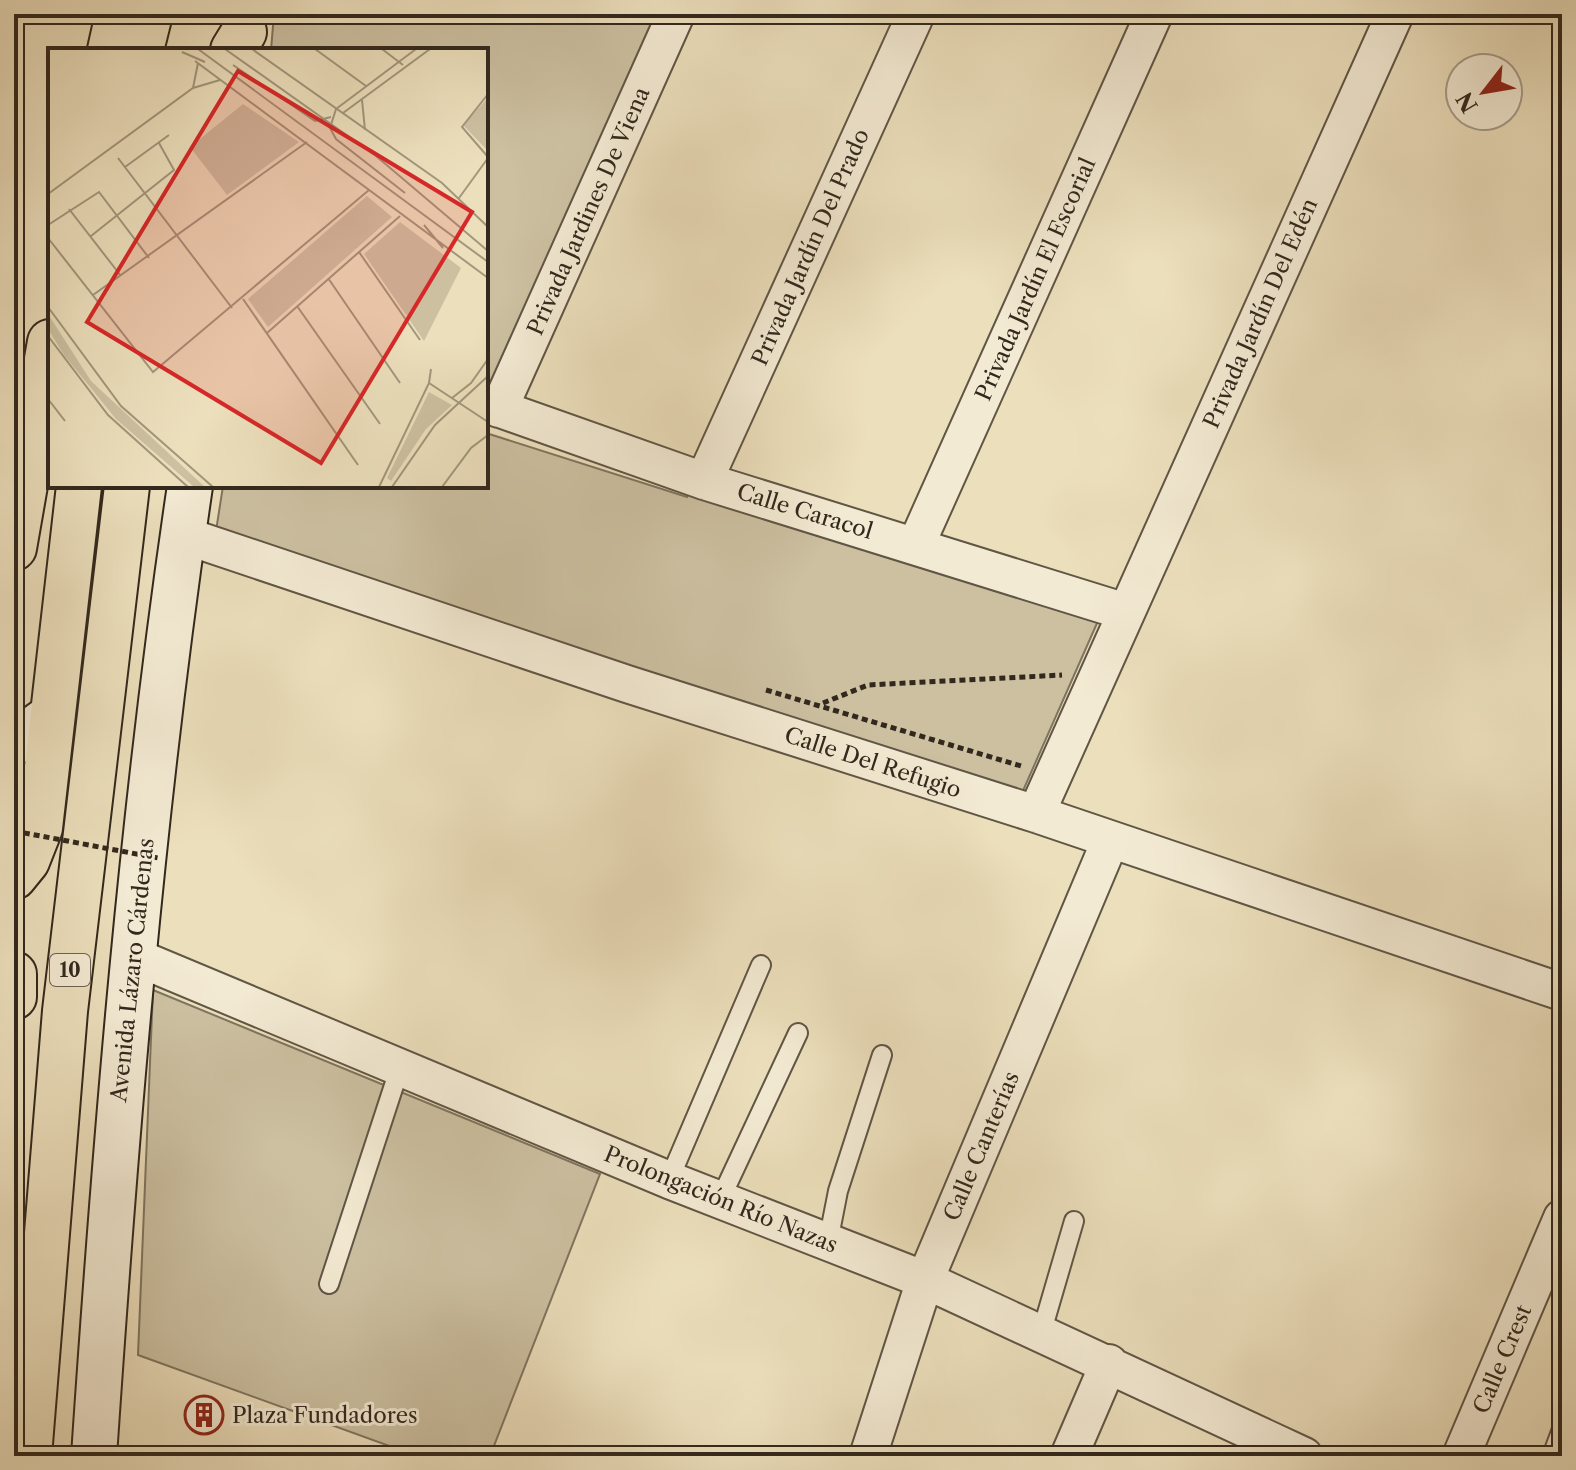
<svg xmlns="http://www.w3.org/2000/svg" width="1576" height="1470" viewBox="0 0 1576 1470" font-family="'Libre Caslon Text',serif">
	<style>
		.green { fill: #ccc0a1; stroke: #7f745f; stroke-width: 2 }
		.lines { fill: none; stroke-linecap: round; stroke-linejoin: round }
		.lane-casing { stroke: #605645; stroke-width: 22 }
		.street-casing { stroke: #605645; stroke-width: 40 }
		.secondary-casing { stroke: #32281d; stroke-width: 48 }
		.highway-casing { stroke: #32281d; stroke-width: 48 }
		.path { stroke: #32281d; stroke-width: 5; stroke-dasharray: 6 4; stroke-linecap: butt }
		.lane { stroke: #f3ead3; stroke-width: 18 }
		.street { stroke: #f3ead3; stroke-width: 36 }
		.secondary { stroke: #f3ead3; stroke-width: 44 }
		.highway { stroke: #ecdfbc; stroke-width: 44 }
		.path-bridge { stroke: #32281d; stroke-width: 5; stroke-dasharray: 6 4; stroke-linecap: butt }
		.labels { text-anchor: middle; stroke-width: 6; stroke-linejoin: round; paint-order: stroke }
		.shield { fill: #f3ead3; stroke: #6c6254; stroke-width: 2 }
		.shield-label { font-size: 20px; font-weight: bold; fill: #32281d }
		.street-label { font-size: 22px; fill: #32281d; stroke: #f3ead3 }
		.poi-label { font-size: 22px; fill: #32281d; stroke: #f3ead3; text-anchor: start }
		.inset-road { fill: none; stroke: #a2967c; stroke-width: 2 }
		.view { fill: #d62828; fill-opacity: 0.15; stroke: #d62828; stroke-width: 4 }
		.inset-edge { fill: none; stroke: #32281d; stroke-width: 4 }
	</style>
	<rect width="100%" height="100%" fill="#ecdfbc"/>
	<filter id="stains"><feTurbulence type="fractalNoise" baseFrequency=".0025" numOctaves="4"/><feColorMatrix values="0 0 0 0 .2 0 0 0 0 .09 0 0 0 0 .02 0 0 0 .5 -.17"/></filter>
	<radialGradient id="worn" r=".72"><stop offset=".6" stop-color="#630" stop-opacity="0"/><stop offset="1" stop-color="#630" stop-opacity=".3"/></radialGradient>
	<!-- green -->
	<path class="green" d="M 274,14 L 660,14 L 492,381 L 486,379 L 486,50 L 271,50 Z
		M 486,433 L 687,497 L 693,481 L 1098,621 L 1022,793 L 780,719 L 216,531 L 223,486 L 486,486 Z
		M 153,990 L 600,1174 L 490,1456 L 417,1456 L 138,1355 Z"/>
	<g class="lines">
		<defs>
			<path id="lane" d="M 669,1180 L 761,965
				M 720,1200 L 798,1033
				M 828,1242 L 838,1191 L 882,1055
				M 329,1284 L 400,1067
				M 1041,1334 L 1074,1221
				M 1552,1456 L 1562,1429"/>
			<path id="street" d="M 486,404 L 704,481 L 1126,612
				M 499,409 L 676,14
				M 704,481 L 916,14
				M 183,535 L 627,684 L 1036,814 L 1562,992
				M 916,545 L 1154,14
				M 1036,814 L 1395,14
				M 131,955 L 669,1180 L 925,1280 L 1304,1456
				M 868,1456 L 925,1280 L 1110,841
				M 1069,1456 L 1109,1363
				M 1461,1456 L 1562,1218"/>
			<path id="secondary" d="M 14,743 L 50,717
				M 94,1456 C 116,1130 142,809 190,486"/>
			<path id="highway" d="M 110,50 L 118,14
				M 141,50 L 150,14
				M 233,50 L 244,32
				M 14,548 L 50,342
				M 14,877 L 27,861 L 40,828 L 79,486
				M 14,974 L 14,997
				M 29,1456 L 65,1011 L 127,486"/>
		</defs>
		<!-- lane casing -->
		<use href="#lane" class="lane-casing"/>
		<!-- street casing -->
		<use href="#street" class="street-casing"/>
		<!-- secondary casing -->
		<use href="#secondary" class="secondary-casing"/>
		<!-- highway casing -->
		<use href="#highway" class="highway-casing"/>
		<!-- path -->
		<path class="path" d="M 766,690 L 1021,766
			M 823,703 L 868,685 L 1062,675"/>
		<!-- lane -->
		<use href="#lane" class="lane"/>
		<!-- street -->
		<use href="#street" class="street"/>
		<!-- secondary -->
		<use href="#secondary" class="secondary"/>
		<!-- highway -->
		<use href="#highway" class="highway"/>
		<!-- path-bridge -->
		<path class="path-bridge" d="M 14,831 L 158,858"/>
	</g>
	<!-- icons -->
	<defs>
		<symbol id="building-ring" viewBox="-11 -11 22 22"><circle r="9.5" fill="#f3ead3" stroke="#8f2418" stroke-width="1.5"/><path d="M-4-6H4V6H1V3H-1V6H-4ZM-2.5-4.3h1.7v1.8h-1.7ZM.8-4.3h1.7v1.8H.8ZM-2.5-1h1.7V.8h-1.7ZM.8-1h1.7V.8H.8Z" fill="#8f2418"/></symbol>
	</defs>
	<g fill-rule="evenodd">
		<use href="#building-ring" x="182" y="1393" width="44" height="44"/>
	</g>
	<g class="labels">
		<!-- shield labels -->
		<rect class="shield" x="50" y="954" width="40" height="32" rx="6"/>
		<g class="shield-label">
			<text x="70" y="977">10</text>
		</g>
		<!-- street labels -->
		<g class="street-label">
			<text transform="translate(588 211) rotate(-66)" y="8">Privada Jardines De Viena</text>
			<text transform="translate(810 247) rotate(-66)" y="8">Privada Jardín Del Prado</text>
			<text transform="translate(1035 279) rotate(-66)" y="8">Privada Jardín El Escorial</text>
			<text transform="translate(1260 313) rotate(-66)" y="8">Privada Jardín Del Edén</text>
			<text transform="translate(805 511) rotate(17)" y="8">Calle Caracol</text>
			<text transform="translate(873 762) rotate(18)" y="8">Calle Del Refugio</text>
			<text transform="translate(132 970) rotate(-84)" y="8">Avenida Lázaro Cárdenas</text>
			<text transform="translate(981 1146) rotate(-67)" y="8">Calle Canterías</text>
			<text transform="translate(721 1199) rotate(22)" y="8">Prolongación Río Nazas</text>
			<text transform="translate(1502 1359) rotate(-67)" y="8">Calle Crest</text>
		</g>
		<!-- poi labels -->
		<g class="poi-label">
			<text x="232" y="1423">Plaza Fundadores</text>
		</g>
	</g>
	<!-- overview -->
	<g transform="translate(48 48)">
		<rect width="440" height="440" fill="#ecdfbc"/>
		<path d="M 438,52 L 440,53 L 440,103 L 415,77 ZM 195,56 L 251,94 L 179,147 L 142,99 ZM 319,148 L 344,169 L 220,279 L 200,251 ZM 352,174 L 413,220 L 376,293 L 316,206 ZM 0,266 L 43,333 L 157,439 L 146,439 L 68,371 L 16,307 L 0,281 ZM 381,344 L 404,357 L 378,381 L 343,433 L 339,430 Z" fill="#ccc0a1"/>
		<path class="inset-road" d="M 150,1 L 440,214M 177,1 L 328,108 L 440,203M 204,1 L 394,135 L 440,179M 267,1 L 318,38M 334,1 L 355,17M 134,4 L 157,14M 147,13 L 440,230M 185,17 L 267,73 L 283,69M 145,40 L 150,15M 440,46 L 414,79 L 440,109M 314,52 L 317,82M 288,61 L 368,1M 288,61 L 282,80 L 288,91 L 357,145M 295,65 L 382,1M 70,110 L 184,260M 77,119 L 121,87M 0,146 L 145,40 L 172,32M 411,150 L 440,110M 21,161 L 73,228M 0,177 L 51,144 L 101,210M 376,177 L 395,200M 43,188 L 126,122 L 111,95M 0,190 L 105,324 L 321,142M 311,204 L 372,292M 280,230 L 352,335M 45,247 L 259,94M 195,251 L 310,417M 249,258 L 332,376M 0,259 L 73,358 L 165,439M 219,285 L 352,168M 0,288 L 60,367 L 140,439M 381,335 L 440,374M 404,350 L 423,335 L 440,311M 0,351 L 17,373M 331,439 L 381,335 L 383,321M 344,439 L 387,377 L 440,328M 394,439 L 423,400 L 440,387"/>
		<path class="view" d="M 190,23 L 424,164 L 273,415 L 39,274 Z"/>
		<rect width="440" height="440" class="inset-edge"/>
	</g>
	<!-- margin -->
	<rect width="1576" height="1470" fill="none" stroke="#ecdfbc" stroke-width="48"/>
	<rect x="16" y="16" width="1544" height="1438" fill="none" stroke="#32281d" stroke-width="4"/>
	<rect x="24" y="24" width="1528" height="1422" fill="none" stroke="#32281d" stroke-width="2"/>
	<!-- north arrow -->
	<g transform="translate(1484 92) rotate(239)"><circle r="38" fill="#f3ead3" stroke="#a69c8a" stroke-width="2"/>
	<path d="M0-6L14 30L0 20L-14 30Z" fill="#8f2418"/>
	<text y="-12" font-size="22" font-weight="bold" text-anchor="middle" fill="#32281d">N</text>
	</g>
	<rect width="100%" height="100%" filter="url(#stains)"/>
	<rect width="100%" height="100%" fill="url(#worn)"/>
</svg>
